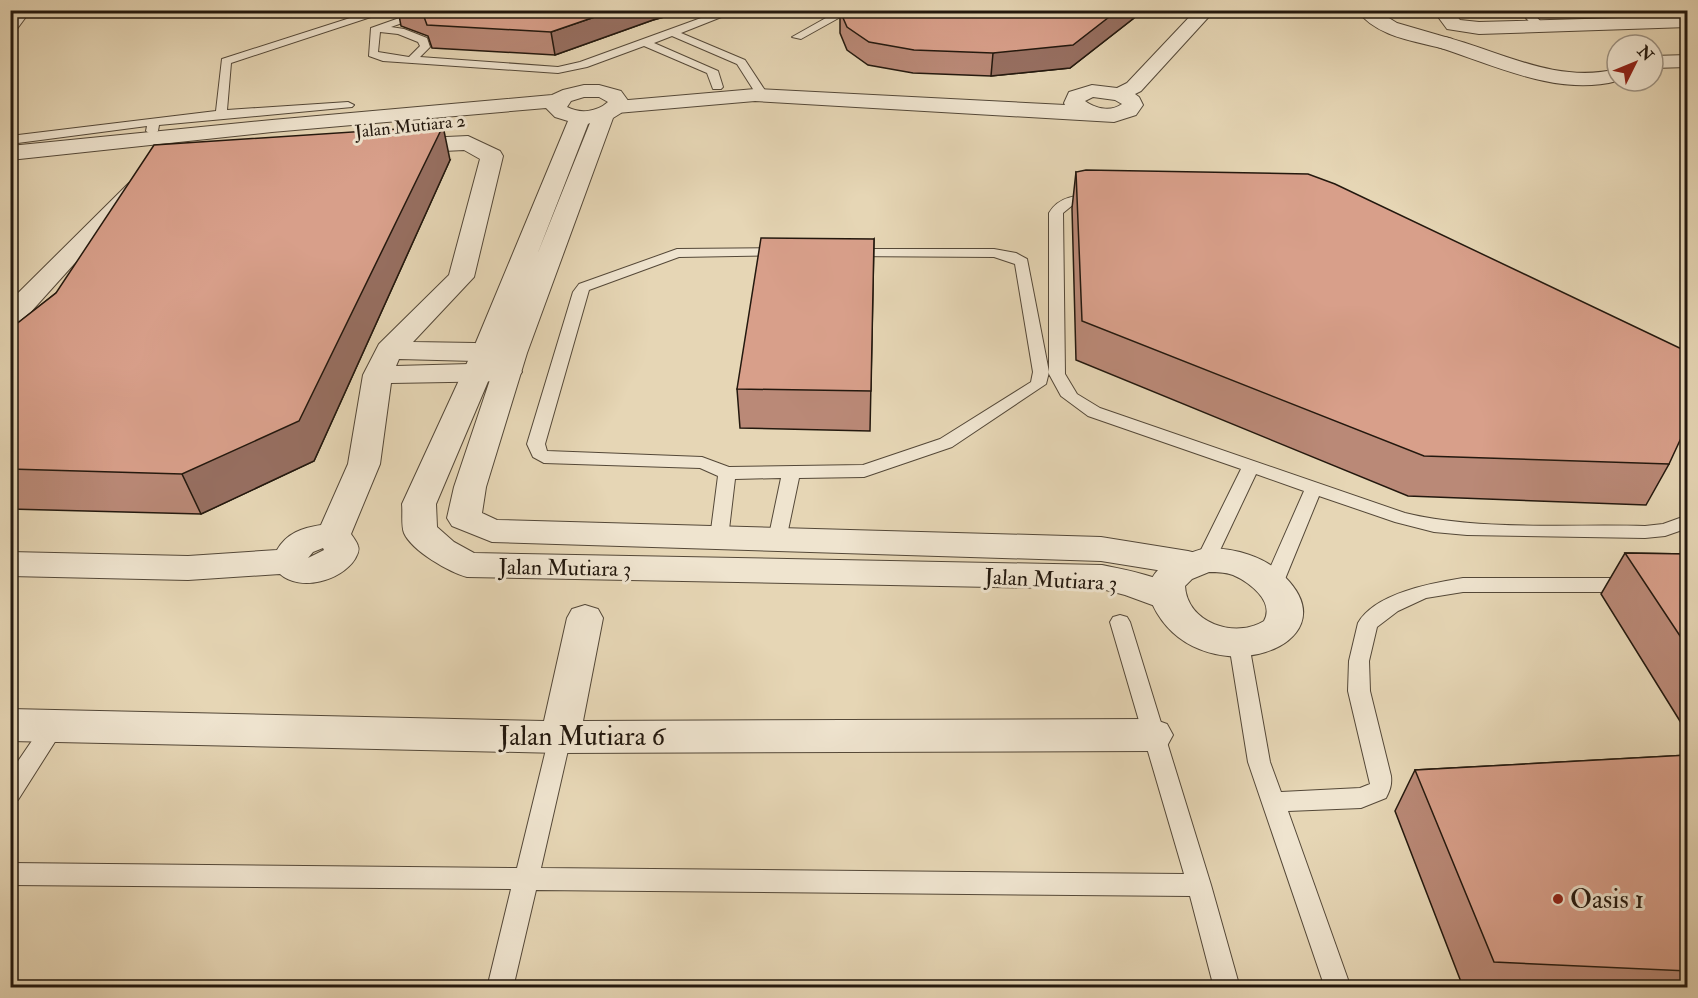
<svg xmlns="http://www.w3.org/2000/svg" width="1698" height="998" viewBox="0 0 1698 998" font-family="'IM FELL Double Pica',serif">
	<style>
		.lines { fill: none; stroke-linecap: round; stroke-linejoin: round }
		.service-casing { stroke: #544838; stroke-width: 2 }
		.minor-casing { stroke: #544838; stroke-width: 2 }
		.tertiary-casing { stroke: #544838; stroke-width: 2 }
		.service { fill: #efe4cf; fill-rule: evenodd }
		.minor { fill: #efe4cf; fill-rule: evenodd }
		.tertiary { fill: #efe4cf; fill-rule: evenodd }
		.wall { fill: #ba8977; stroke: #23180e; stroke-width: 1.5 }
		.shaded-wall { fill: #976f61; stroke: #23180e; stroke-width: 1.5 }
		.building { fill: #d89f8a; stroke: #23180e; stroke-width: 1.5 }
		.poi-dot { fill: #8f2418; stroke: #efe4cf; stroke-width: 2 }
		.labels { text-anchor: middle; stroke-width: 6; stroke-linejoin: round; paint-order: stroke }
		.far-street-label { font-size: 18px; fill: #23180e; stroke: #efe4cf }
		.street-label { font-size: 22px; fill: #23180e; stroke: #efe4cf }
		.near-street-label { font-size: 27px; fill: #23180e; stroke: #efe4cf }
		.near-poi-label { font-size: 27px; fill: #23180e; stroke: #efe4cf; text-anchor: start }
	</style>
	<rect width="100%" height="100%" fill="#e6d6b5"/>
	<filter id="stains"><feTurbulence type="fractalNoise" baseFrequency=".00333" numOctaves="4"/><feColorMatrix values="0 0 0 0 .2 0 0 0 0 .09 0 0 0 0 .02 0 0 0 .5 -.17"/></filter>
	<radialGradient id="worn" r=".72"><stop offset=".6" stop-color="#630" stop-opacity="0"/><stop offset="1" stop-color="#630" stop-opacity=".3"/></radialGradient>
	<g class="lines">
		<defs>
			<path id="service" d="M 21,10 L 31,10 L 14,33 L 10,34 L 10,24 Z
				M 375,10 L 392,10 L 231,63 L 227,110 L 348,102 L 354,105 L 352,107 L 159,125 L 158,131 L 152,135 L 146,131 L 147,126 L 10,144 L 10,136 L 216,111 L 222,59 Z
				M 422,10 L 438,10 L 391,27 L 404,29 L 427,38 L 430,47 L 420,57 L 558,67 L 580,62 L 723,10 L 739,10 L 681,33 L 745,60 L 768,95 L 766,97 L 758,97 L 737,64 L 672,36 L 654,43 L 718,71 L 723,87 L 721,89 L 713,89 L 707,73 L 644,46 L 587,67 L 558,73 L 383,61 L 369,56 L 371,28 ZM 380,32 L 398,34 L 418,42 L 420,46 L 409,57 L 378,52 Z
				M 840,10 L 853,10 L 801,39 L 792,37 Z
				M 1519,10 L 1530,10 L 1543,24 L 1543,28 L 1535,28 Z
				M 1668,10 L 1680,10 L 1688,17 L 1688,24 Z
				M 1095,195 L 1101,199 L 1100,202 L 1074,204 L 1063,213 L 1065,374 L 1077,394 L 1100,408 L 1405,513 C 1479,531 1569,524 1645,526 L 1663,524 L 1688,515 L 1688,528 L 1665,536 L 1645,538 L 1467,535 L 1434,532 L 1395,522 L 1319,496 L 1283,584 L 1280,589 L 1273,591 L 1266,589 L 1263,584 L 1304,491 L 1256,474 L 1213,565 L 1206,567 L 1199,565 L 1196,560 L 1241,469 L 1088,416 L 1061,396 L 1049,374 L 1049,213 C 1059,196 1077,195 1095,195 Z
				M 783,248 L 788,249 L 790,252 L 788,255 L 679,257 L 589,290 L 545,444 L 547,451 L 702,457 L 729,467 L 863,465 L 940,439 L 1031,382 L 1033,372 L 1015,264 L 994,257 L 845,256 L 843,253 L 850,249 L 994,249 L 1016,253 L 1027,259 L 1049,372 L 1046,384 L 952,447 L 864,477 L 799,478 L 786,540 L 784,544 L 777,546 L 770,544 L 768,540 L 781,478 L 735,479 L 728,538 L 726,542 L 719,544 L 712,542 L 710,538 L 718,476 L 700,468 L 544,463 L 533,457 L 527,444 L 573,292 L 579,284 L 677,249 Z
				M 1463,578 L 1632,578 L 1639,580 L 1642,585 L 1639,590 L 1632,592 L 1463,592 L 1426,598 L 1398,611 L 1377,627 L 1369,661 L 1370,691 L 1391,776 C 1392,785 1390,790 1386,798 L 1361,808 L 1288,811 L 1351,988 L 1325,988 L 1248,762 L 1229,644 L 1232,639 L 1239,636 L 1246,639 L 1249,644 L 1270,762 L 1281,792 L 1360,788 L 1370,784 L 1348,691 L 1349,661 L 1358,623 C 1375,593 1432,583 1463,578 Z
				M 1120,615 L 1127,617 L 1130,622 L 1211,885 L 1240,988 L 1214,988 L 1190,896 L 536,890 L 513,988 L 487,988 L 511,889 L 10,885 L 10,863 L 517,868 L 549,737 L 552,731 L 560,728 L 568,731 L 571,737 L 541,868 L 1184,874 L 1110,622 L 1113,617 Z
				M 54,717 L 62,720 L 65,726 L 18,800 L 10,802 L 10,773 L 46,720 Z"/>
			<path id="minor" d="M 1196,10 L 1215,10 L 1141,91 L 1135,94 L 1139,97 L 1143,105 L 1136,115 L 1114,122 L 755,101 L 617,113 L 610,111 L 607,107 L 610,103 L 617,101 L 755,89 L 1065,105 L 1064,103 L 1069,92 L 1092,85 L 1117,88 L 1127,83 ZM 1093,97 L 1115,100 L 1122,104 C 1111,112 1096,109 1085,101 Z
				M 1433,10 L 1452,10 L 1460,20 L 1479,22 L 1688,16 L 1688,27 L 1479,34 L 1447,29 Z
				M 1445,37 C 1502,52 1557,84 1617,69 L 1617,81 C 1558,97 1494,65 1438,47 L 1436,43 L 1438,39 Z
				M 1688,55 L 1688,67 L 1653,68 L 1653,56 Z
				M 468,136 L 500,151 L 503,156 L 474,277 L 413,342 L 475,343 L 485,346 L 489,352 L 485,358 L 475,361 L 399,359 L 396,366 L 507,363 L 517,366 L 522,372 L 517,378 L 507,381 L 391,383 L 380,464 L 351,534 C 353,537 357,542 358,546 C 360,551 357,555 355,559 C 341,581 300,592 280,574 L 188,580 L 10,576 L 10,552 L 188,556 L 277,550 C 287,533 302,528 321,525 L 348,464 L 363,375 L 379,344 L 449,275 L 480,159 L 464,150 L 403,153 L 395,151 L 392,146 L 395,141 L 403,139 ZM 323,548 L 324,550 L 308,558 L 313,552 Z
				M 137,181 L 145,183 L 149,188 L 145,193 L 74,264 L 20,324 L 10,326 L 10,301 L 129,183 Z
				M 1206,548 C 1235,548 1265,556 1285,577 C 1354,646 1207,696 1157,613 C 1132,571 1174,557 1206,548 ZM 1209,572 C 1217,572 1225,572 1233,575 C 1249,582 1275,601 1264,621 C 1235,639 1187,623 1185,586 L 1192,579 Z
				M 585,605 L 598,609 L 603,618 L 583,721 L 1153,719 L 1167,724 L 1173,735 L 1167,746 L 1153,751 L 560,753 L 10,741 L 10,709 L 544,721 L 567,618 L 572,609 Z"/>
			<path id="tertiary" d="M 1357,10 L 1376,10 L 1397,23 L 1452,39 L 1454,43 L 1452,47 L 1445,49 C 1415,41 1376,37 1357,10 Z
				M 584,85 L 599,85 L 621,91 L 629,102 L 621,113 L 613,118 L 527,353 L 486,487 L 482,513 L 497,520 L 1101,537 L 1188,551 L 1200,554 L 1205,563 L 1200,572 L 1188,575 L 1101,561 L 492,542 L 452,526 L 447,518 L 454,487 L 495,365 L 436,504 L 437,527 L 454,542 L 474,553 L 1102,565 C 1125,570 1172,577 1184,597 L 1179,606 L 1166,610 L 1125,595 L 1102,589 L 467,577 C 449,572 412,551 404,533 C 401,525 403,513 402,504 L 472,352 L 568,121 L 555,117 L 546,108 L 272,132 L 10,160 L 10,146 L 272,120 L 552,95 L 563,90 ZM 584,97 L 599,97 L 608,102 C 597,112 580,114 567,107 L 571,101 ZM 590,123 L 537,255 L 588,124 Z"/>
		</defs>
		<!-- service casing -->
		<use href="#service" class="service-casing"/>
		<!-- minor casing -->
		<use href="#minor" class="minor-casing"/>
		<!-- tertiary casing -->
		<use href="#tertiary" class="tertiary-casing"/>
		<!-- service -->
		<use href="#service" class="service"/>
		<!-- minor -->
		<use href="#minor" class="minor"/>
		<!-- tertiary -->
		<use href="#tertiary" class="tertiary"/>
	</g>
	<!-- wall -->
	<path class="wall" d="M 398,10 L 690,10 L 653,20 L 555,55 L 432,48 L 428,36 L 401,26 Z
		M 840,11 L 1134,18 L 1070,68 L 991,76 L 913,73 L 868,65 L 847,50 L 840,33 Z
		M 450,160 L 314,461 L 201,514 L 10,509 L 10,329 L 56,293 Z
		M 1076,172 L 1669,464 L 1646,505 L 1408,496 L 1076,360 L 1072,208 Z
		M 874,239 L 870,431 L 740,428 L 737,389 Z
		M 1625,553 L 1688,554 L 1688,734 L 1601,594 Z
		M 1688,755 L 1688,987 L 1463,987 L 1395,811 L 1415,770 Z"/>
	<!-- shaded-wall -->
	<path class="shaded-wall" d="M 615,10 L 690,10 L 653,20 L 555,55 L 551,32 Z
		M 1118,10 L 1135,10 L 1134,18 L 1070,68 L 991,76 L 993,53 Z
		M 443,126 L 450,160 L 314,461 L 201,514 L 182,474 Z"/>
	<!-- building -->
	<path class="building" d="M 414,10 L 615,10 L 551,32 L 427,25 L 423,14 Z
		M 841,10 L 1118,10 L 1073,45 L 993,53 L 914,50 L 869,42 L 847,27 L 840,11 Z
		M 443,126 L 299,421 L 182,474 L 10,469 L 10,329 L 56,293 L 154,145 Z
		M 1086,170 L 1308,174 L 1335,184 L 1688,352 L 1688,423 L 1669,464 L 1424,456 L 1082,321 L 1076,172 Z
		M 761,238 L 874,239 L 871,391 L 737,389 Z
		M 1625,553 L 1688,554 L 1688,648 Z
		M 1688,755 L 1688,971 L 1494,962 L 1415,770 Z"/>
	<!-- markers -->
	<circle class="poi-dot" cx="1558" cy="899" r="6"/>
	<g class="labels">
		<!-- far-street labels -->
		<g class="far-street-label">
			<text transform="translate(410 126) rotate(-6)" y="6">Jalan Mutiara 2</text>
		</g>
		<!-- street labels -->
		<g class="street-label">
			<text transform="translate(565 567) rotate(1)" y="8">Jalan Mutiara 3</text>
			<text transform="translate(1051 579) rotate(3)" y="8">Jalan Mutiara 3</text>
		</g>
		<!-- near-street labels -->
		<g class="near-street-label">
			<text x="582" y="745">Jalan Mutiara 6</text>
		</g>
		<!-- near-poi labels -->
		<g class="near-poi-label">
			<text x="1570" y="908">Oasis 1</text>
		</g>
	</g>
	<!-- margin -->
	<rect width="1698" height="998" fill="none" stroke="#e6d6b5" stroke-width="36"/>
	<rect x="12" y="12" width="1674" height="974" fill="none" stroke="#23180e" stroke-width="3"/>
	<rect x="18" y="18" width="1662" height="962" fill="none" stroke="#23180e" stroke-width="1.5"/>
	<!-- north arrow -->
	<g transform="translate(1635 63) rotate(47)"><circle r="28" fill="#efe4cf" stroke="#9d9282" stroke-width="1.5"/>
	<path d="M0-4.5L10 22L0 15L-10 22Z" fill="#8f2418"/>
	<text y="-9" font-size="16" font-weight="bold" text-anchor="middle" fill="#23180e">N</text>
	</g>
	<rect width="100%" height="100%" filter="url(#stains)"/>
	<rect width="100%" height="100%" fill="url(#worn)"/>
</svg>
